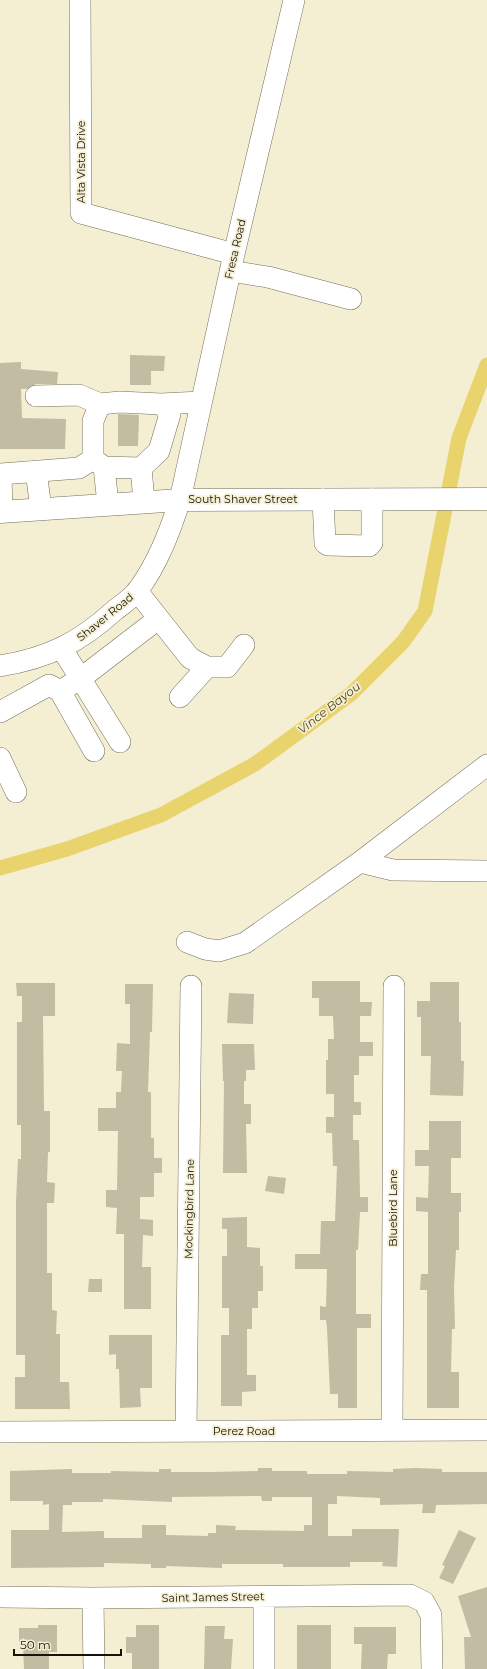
<svg xmlns="http://www.w3.org/2000/svg" width="487" height="1669" viewBox="0 0 487 1669" font-family="Montserrat,sans-serif">
	<style>
		.lines { fill: none; stroke-linecap: round; stroke-linejoin: round }
		.canal { stroke: #e9d36d; stroke-width: 15 }
		.building { fill: #c1bca2; fill-rule: evenodd }
		.minor-casing { stroke: #746f57; stroke-width: 22 }
		.major-casing { stroke: #746f57; stroke-width: 23 }
		.minor { stroke: #fff; stroke-width: 21 }
		.major { stroke: #fff; stroke-width: 22 }
		.labels { text-anchor: middle; stroke-width: 3.5; stroke-linejoin: round; paint-order: stroke }
		.street-label { font-size: 11px; fill: #16140a; stroke: #f4eed3 }
		.water-label { font-size: 12px; font-style: italic; fill: #4d4419; stroke: #f4eed3 }
	</style>
	<rect width="100%" height="100%" fill="#f4eed3"/>
	<g class="lines">
		<!-- canal -->
		<path class="canal" d="M 0,868 L 67,849 L 161,815 L 255,764 L 351,694 L 403,642 L 425,611 L 459,438 L 487,365"/>
	</g>
	<!-- building -->
	<path class="building" d="M 130,355 L 165,356 L 164,371 L 151,371 L 151,385 L 130,385 Z
		M 21,362 L 21,369 L 58,372 L 57,384 L 36,384 L 27,389 L 21,389 L 22,418 L 66,419 L 65,449 L 0,449 L 0,363 Z
		M 118,414 L 139,415 L 138,446 L 118,446 Z
		M 312,981 L 360,981 L 360,1002 L 372,1002 L 371,1016 L 360,1016 L 360,1042 L 373,1042 L 373,1056 L 359,1056 L 359,1075 L 354,1075 L 354,1102 L 361,1102 L 361,1115 L 353,1115 L 353,1140 L 359,1140 L 360,1197 L 368,1197 L 368,1212 L 360,1212 L 358,1250 L 356,1250 L 356,1314 L 371,1314 L 371,1328 L 357,1328 L 357,1408 L 338,1408 L 338,1394 L 330,1394 L 327,1328 L 326,1320 L 320,1320 L 320,1306 L 326,1307 L 327,1269 L 295,1269 L 295,1254 L 320,1254 L 321,1221 L 335,1221 L 337,1166 L 333,1166 L 332,1133 L 326,1133 L 326,1117 L 334,1117 L 334,1094 L 326,1094 L 326,1060 L 328,1060 L 328,1039 L 334,1039 L 333,1016 L 319,1016 L 319,998 L 312,998 Z
		M 430,982 L 459,982 L 459,1022 L 461,1022 L 461,1061 L 464,1061 L 463,1096 L 430,1095 L 431,1056 L 421,1056 L 421,1017 L 417,1017 L 417,1001 L 430,1001 Z
		M 16,983 L 55,983 L 55,1016 L 43,1016 L 44,1111 L 50,1111 L 50,1152 L 48,1152 L 47,1182 L 55,1183 L 54,1203 L 47,1203 L 47,1273 L 52,1273 L 52,1310 L 57,1311 L 56,1334 L 60,1334 L 60,1382 L 69,1382 L 70,1409 L 15,1409 L 15,1377 L 25,1377 L 25,1355 L 16,1355 L 16,1202 L 18,1159 L 21,1159 L 21,1125 L 17,1125 L 17,1022 L 22,1022 L 22,996 L 17,996 Z
		M 125,984 L 153,984 L 152,1032 L 150,1032 L 148,1092 L 151,1092 L 151,1138 L 154,1138 L 154,1158 L 162,1158 L 162,1173 L 154,1173 L 154,1197 L 140,1197 L 140,1219 L 153,1220 L 153,1236 L 143,1235 L 142,1267 L 151,1267 L 151,1309 L 124,1309 L 124,1234 L 116,1234 L 117,1208 L 106,1207 L 106,1190 L 117,1190 L 118,1131 L 98,1131 L 98,1108 L 116,1108 L 116,1092 L 121,1092 L 122,1071 L 116,1071 L 117,1043 L 130,1044 L 130,1004 L 125,1004 Z
		M 229,993 L 254,994 L 253,1024 L 227,1023 Z
		M 222,1044 L 254,1044 L 255,1070 L 246,1070 L 246,1081 L 244,1081 L 244,1104 L 251,1104 L 251,1124 L 246,1124 L 247,1173 L 223,1173 L 224,1081 L 223,1081 Z
		M 429,1121 L 461,1121 L 461,1158 L 451,1158 L 451,1193 L 461,1193 L 461,1212 L 459,1212 L 459,1250 L 456,1250 L 454,1288 L 455,1329 L 452,1329 L 451,1372 L 459,1372 L 459,1408 L 427,1408 L 427,1290 L 420,1290 L 421,1274 L 428,1274 L 428,1212 L 416,1211 L 416,1197 L 428,1198 L 429,1166 L 415,1166 L 415,1150 L 429,1150 Z
		M 268,1176 L 286,1178 L 284,1194 L 265,1191 Z
		M 247,1217 L 247,1247 L 260,1248 L 260,1266 L 263,1266 L 263,1291 L 258,1291 L 258,1308 L 252,1308 L 252,1329 L 247,1329 L 247,1375 L 256,1375 L 256,1391 L 242,1392 L 242,1406 L 221,1406 L 221,1335 L 229,1335 L 229,1308 L 222,1308 L 222,1256 L 227,1256 L 227,1229 L 222,1229 L 222,1218 Z
		M 89,1279 L 102,1279 L 102,1292 L 88,1292 Z
		M 109,1335 L 152,1335 L 152,1388 L 140,1388 L 141,1407 L 120,1408 L 119,1369 L 116,1369 L 116,1354 L 109,1355 Z
		M 258,1468 L 272,1468 L 272,1471 L 307,1471 L 307,1474 L 347,1474 L 347,1471 L 393,1472 L 393,1469 L 416,1468 L 442,1469 L 442,1472 L 487,1472 L 487,1504 L 436,1505 L 435,1513 L 422,1513 L 423,1504 L 380,1505 L 380,1498 L 337,1496 L 337,1504 L 328,1504 L 328,1536 L 352,1536 L 352,1529 L 399,1529 L 397,1567 L 382,1566 L 383,1562 L 350,1562 L 350,1567 L 283,1567 L 283,1564 L 222,1564 L 222,1568 L 166,1566 L 166,1568 L 151,1568 L 151,1564 L 104,1563 L 104,1567 L 11,1568 L 11,1530 L 49,1530 L 49,1504 L 43,1505 L 43,1501 L 10,1501 L 10,1471 L 72,1469 L 72,1473 L 111,1473 L 111,1471 L 159,1472 L 159,1469 L 171,1469 L 171,1472 L 212,1472 L 258,1471 ZM 261,1496 L 262,1501 L 272,1501 L 272,1497 L 312,1497 L 312,1525 L 304,1525 L 304,1531 L 235,1530 L 236,1526 L 216,1525 L 216,1533 L 208,1533 L 208,1536 L 166,1535 L 166,1525 L 142,1525 L 142,1538 L 104,1538 L 104,1531 L 62,1532 L 63,1505 L 72,1505 L 72,1502 L 103,1502 L 103,1499 L 172,1502 L 172,1497 Z
		M 459,1530 L 476,1538 L 453,1584 L 439,1578 L 445,1566 L 442,1565 Z
		M 487,1587 L 487,1669 L 465,1669 L 464,1637 L 471,1637 L 458,1596 Z
		M 38,1625 L 57,1625 L 57,1652 L 49,1652 L 49,1669 L 24,1669 L 23,1645 L 19,1645 L 19,1628 L 38,1628 Z
		M 136,1625 L 159,1625 L 159,1669 L 132,1669 L 132,1653 L 126,1653 L 126,1637 L 136,1637 Z
		M 297,1625 L 331,1625 L 331,1669 L 297,1669 Z
		M 205,1626 L 225,1626 L 224,1639 L 233,1639 L 231,1669 L 204,1669 Z
		M 354,1627 L 396,1627 L 396,1654 L 388,1654 L 387,1669 L 361,1669 L 362,1644 L 354,1644 Z"/>
	<g class="lines">
		<defs>
			<path id="minor" d="M 80,0 L 81,213 L 234,254
				M 230,271 L 268,277 L 351,299
				M 36,396 L 79,395 L 100,404 L 120,402 L 161,404 L 201,402
				M 100,404 L 93,421 L 93,459 L 104,467 L 141,468 L 159,451 L 170,414 L 161,404
				M 104,467 L 108,504
				M 141,468 L 144,501
				M 36,471 L 41,509
				M 323,499 L 325,543 L 328,545 L 369,546 L 372,543 L 372,499
				M 2,512 L 1,474 L 79,468 L 93,459
				M 137,591 L 190,658 L 207,667 L 227,667 L 244,645
				M 62,649 L 120,742
				M 0,666 C 48,658 79,643 115,610 C 123,604 132,598 138,590 C 158,563 170,531 180,500 L 234,254 L 294,0
				M 60,691 L 94,751
				M 180,697 L 207,667
				M 0,712 L 49,685 L 60,691 L 80,679 L 158,619
				M 0,758 L 16,792
				M 360,862 L 487,765
				M 187,942 L 205,949 L 219,951 L 245,943 L 360,862 L 393,870 L 487,871
				M 392,1430 L 394,986
				M 186,1431 L 191,986
				M 0,1432 L 487,1430
				M 0,1597 L 93,1598 L 410,1595 L 424,1602 L 431,1615 L 432,1669
				M 93,1598 L 94,1669
				M 264,1669 L 264,1597"/>
			<path id="major" d="M 0,512 L 180,500 L 487,499"/>
		</defs>
		<!-- minor casing -->
		<use href="#minor" class="minor-casing"/>
		<!-- major casing -->
		<use href="#major" class="major-casing"/>
		<!-- minor -->
		<use href="#minor" class="minor"/>
		<!-- major -->
		<use href="#major" class="major"/>
	</g>
	<g class="labels">
		<!-- street labels -->
		<g class="street-label">
			<text transform="translate(81 162) rotate(-90)" y="4">Alta Vista Drive</text>
			<text transform="translate(235 249) rotate(-77)" y="4">Fresa Road</text>
			<text x="243" y="503">South Shaver Street</text>
			<text transform="translate(105 617) rotate(-39)" y="4">Shaver Road</text>
			<text transform="translate(393 1208) rotate(-90)" y="4">Bluebird Lane</text>
			<text transform="translate(189 1209) rotate(-89)" y="4">Mockingbird Lane</text>
			<text x="244" y="1435">Perez Road</text>
			<text transform="translate(213 1597) rotate(-1)" y="4">Saint James Street</text>
		</g>
		<!-- water labels -->
		<g class="water-label">
			<text transform="translate(329 708) rotate(-38)" y="4">Vince Bayou</text>
		</g>
	</g>
	<!-- scale -->
	<path d="M14 1649v6h107v-6" fill="none" stroke="#16140a" stroke-width="2"/>
	<text x="20" y="1649" font-size="12" fill="#16140a" stroke="#f4eed3" stroke-width="3" paint-order="stroke">50 m</text>
</svg>
